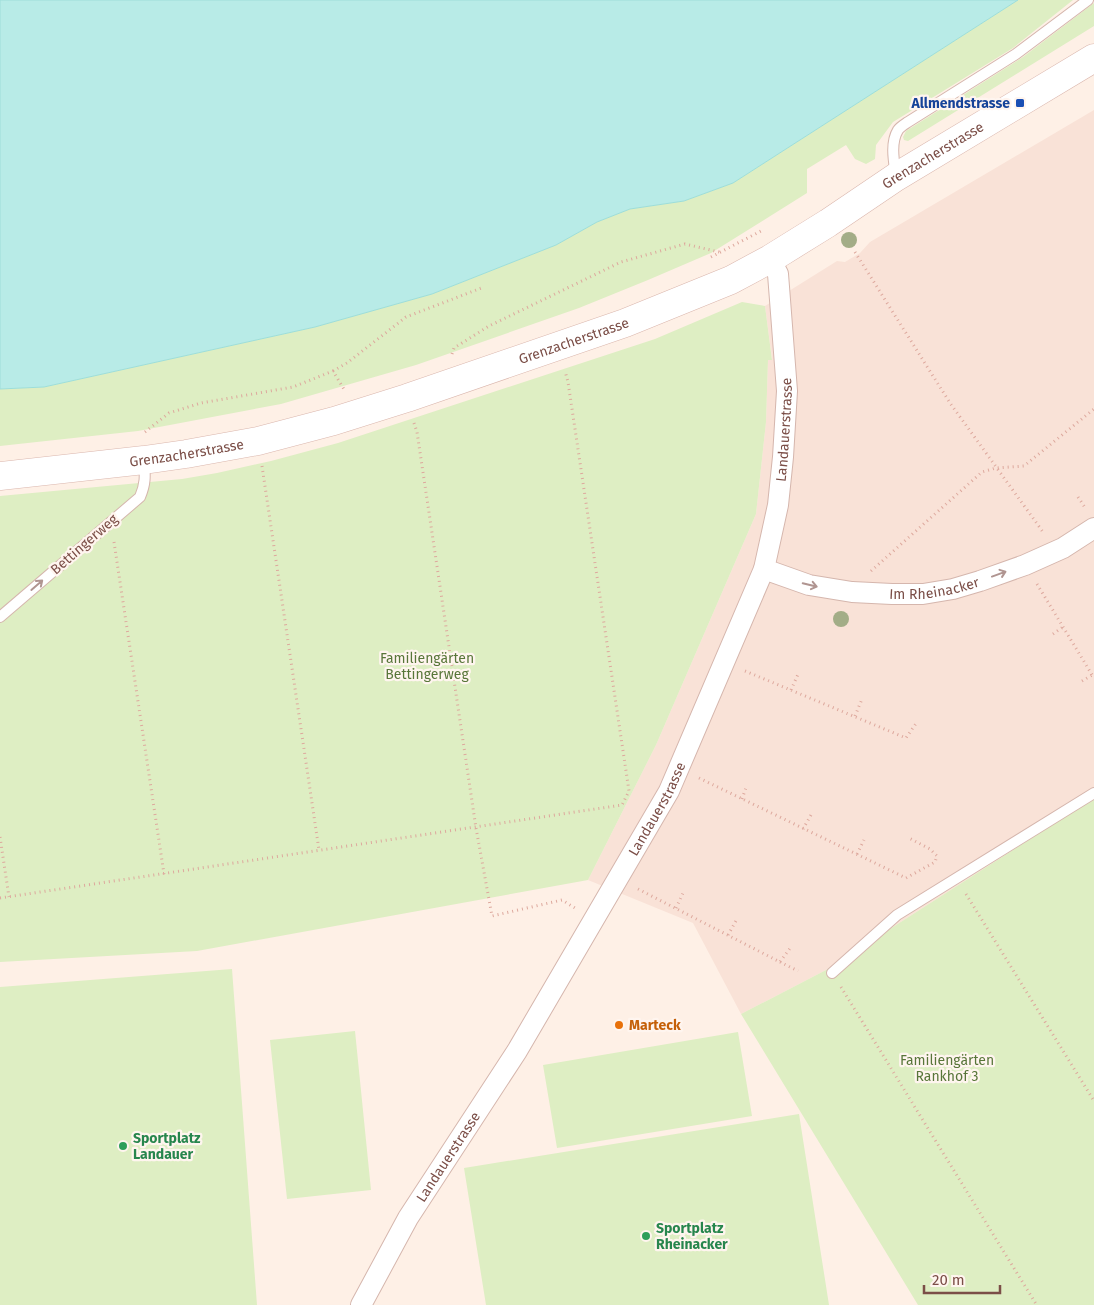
<svg xmlns="http://www.w3.org/2000/svg" width="1094" height="1305" viewBox="0 0 1094 1305" font-family="'Fira Sans',sans-serif">
	<style>
		.residential { fill: #f9e2d7 }
		.green { fill: #deeec3 }
		.water { fill: #b8ebe7; stroke: #9dded9 }
		.lines { fill: none; stroke-linecap: round; stroke-linejoin: round }
		.service-casing { stroke: #d5b6ad; stroke-width: 12 }
		.minor-casing { stroke: #d5b6ad; stroke-width: 22 }
		.secondary-casing { stroke: #dab6ad; stroke-width: 29 }
		.path { stroke: #dda89d; stroke-width: 3; stroke-dasharray: 1 4; stroke-linecap: butt }
		.service { stroke: #fff; stroke-width: 10 }
		.minor { stroke: #fff; stroke-width: 20 }
		.secondary { stroke: #fff; stroke-width: 28 }
		.tree { fill: #a3ad87 }
		.oneway { stroke: #b09591 }
		.transit-dot { fill: #1a4fb4; stroke: #fff5ef; stroke-width: 2 }
		.food-dot { fill: #e8710a; stroke: #fff5ef; stroke-width: 2 }
		.leisure-dot { fill: #2e9e5b; stroke: #fff5ef; stroke-width: 2 }
		.labels { text-anchor: middle; stroke-width: 4.5; stroke-linejoin: round; paint-order: stroke }
		.transit-label { font-size: 14px; font-weight: bold; fill: #164399; stroke: #fff5ef; text-anchor: end }
		.street-label { font-size: 14px; fill: #7b4e47; stroke: #fff5ef }
		.park-label { font-size: 14px; fill: #587639; stroke: #fff5ef }
		.food-label { font-size: 14px; font-weight: bold; fill: #c56008; stroke: #fff5ef; text-anchor: start }
		.leisure-label { font-size: 14px; font-weight: bold; fill: #27864d; stroke: #fff5ef; text-anchor: start }
	</style>
	<rect width="100%" height="100%" fill="#fef0e6"/>
	<!-- residential -->
	<path class="residential" d="M 1094,110 L 1094,798 L 826,970 L 741,1014 L 693,923 L 588,880 L 656,745 L 756,514 L 766,422 L 768,360 L 772,359 L 765,306 L 837,261 L 845,262 L 860,253 L 870,242 Z"/>
	<!-- green -->
	<path class="green" d="M 1018,0 L 1073,0 L 1013,48 L 893,122 L 876,145 L 875,159 L 866,164 L 855,159 L 846,145 L 807,169 L 807,193 L 711,253 L 648,280 L 579,308 L 416,365 L 281,404 L 138,431 L 0,446 L 0,389 L 44,387 L 315,327 L 432,294 L 556,245 L 597,222 L 630,209 L 684,201 L 733,183 Z
		M 1094,3 L 1094,26 L 908,141 L 904,140 L 903,137 L 906,131 L 1023,57 Z
		M 742,302 L 765,306 L 772,360 L 768,360 L 766,422 L 756,514 L 656,745 L 588,880 L 197,951 L 0,962 L 0,496 L 182,479 L 217,473 L 271,461 L 338,443 L 655,339 Z
		M 1094,798 L 1094,1305 L 918,1305 L 741,1014 L 826,970 Z
		M 232,969 L 257,1305 L 0,1305 L 0,987 Z
		M 355,1031 L 371,1190 L 287,1199 L 270,1040 Z
		M 738,1032 L 752,1116 L 557,1148 L 543,1065 Z
		M 799,1114 L 829,1305 L 486,1305 L 464,1168 Z"/>
	<!-- water -->
	<path class="water" d="M 0,0 L 1018,0 L 733,183 L 684,201 L 630,209 L 597,222 L 556,245 L 432,294 L 315,327 L 44,387 L 0,389 Z"/>
	<g class="lines">
		<defs>
			<path id="service" d="M 896,176 C 894,162 890,143 898,130 C 900,127 905,124 908,122 L 1016,54 L 1088,0
				M 0,617 L 140,497 C 146,483 145,475 144,461
				M 832,973 L 897,915 L 1094,793"/>
			<g id="minor">
				<path id="s1" d="M 764,569 L 809,585 L 852,592 L 892,594 L 923,594 L 953,589 L 980,581 L 1025,565 L 1063,548 L 1094,528"/>
				<path id="s2" d="M 361,1305 L 408,1218 L 517,1051 L 669,791 L 764,569 L 778,505 L 783,457 L 787,391 L 778,274 L 770,259"/>
			</g>
			<g id="secondary">
				<path id="s3" d="M 0,476 L 144,460 L 186,454 L 258,441 L 334,421 L 407,398 L 625,323 L 731,280 L 770,259 L 828,223 L 896,177 L 1094,58"/>
			</g>
		</defs>
		<!-- service casing -->
		<use href="#service" class="service-casing"/>
		<!-- minor casing -->
		<use href="#minor" class="minor-casing"/>
		<!-- secondary casing -->
		<use href="#secondary" class="secondary-casing"/>
		<!-- path -->
		<path class="path" d="M 855,252 L 950,403 L 1043,532
			M 711,257 L 761,231
			M 452,354 L 454,348 L 489,326 L 621,262 L 685,244 L 719,252
			M 333,371 L 347,363 L 406,317 L 484,287
			M 414,423 L 417,432 L 476,828 L 492,916 L 562,900 L 575,908
			M 145,432 L 169,413 L 201,403 L 293,387 L 333,371 L 345,391
			M 262,466 L 319,850
			M 1078,497 L 1086,509
			M 114,542 L 164,874
			M 871,571 L 982,472 L 996,468 L 1024,466 L 1094,409
			M 1037,584 L 1094,678
			M 1053,634 L 1063,627
			M 745,671 L 906,738 L 917,722
			M 1082,681 L 1092,675
			M 791,690 L 799,672
			M 855,716 L 862,699
			M 699,778 L 906,878 L 935,862 L 937,856 L 930,849 L 909,838
			M 742,799 L 747,785
			M 803,829 L 811,815
			M 0,837 L 9,897
			M 857,854 L 864,840
			M 638,889 L 780,962 L 791,947
			M 966,894 L 1094,1101
			M 0,898 L 622,805 L 629,791 L 568,382 L 565,371
			M 676,908 L 684,891
			M 728,935 L 737,919
			M 780,962 L 798,971
			M 841,987 L 1036,1304"/>
		<!-- service -->
		<use href="#service" class="service"/>
		<!-- minor -->
		<use href="#minor" class="minor"/>
		<!-- secondary -->
		<use href="#secondary" class="secondary"/>
	</g>
	<!-- trees -->
	<g class="tree">
		<circle cx="849" cy="240" r="8"/>
		<circle cx="841" cy="619" r="8"/>
	</g>
	<!-- one-way arrows -->
	<defs><path id="oneway-shaft" d="M-6 0H5M1.5-3L5.5 0L1.5 3" fill="none" stroke-width="1.6" stroke-linecap="round" stroke-linejoin="round" transform="scale(1.25)"/></defs>
	<g class="oneway">
		<use href="#oneway-shaft" transform="translate(999 574) rotate(-20)"/>
		<use href="#oneway-shaft" transform="translate(37 585) rotate(-41)"/>
		<use href="#oneway-shaft" transform="translate(810 585) rotate(14)"/>
	</g>
	<!-- markers -->
	<rect class="transit-dot" x="1015" y="98" width="10" height="10" rx="2.5"/>
	<circle class="food-dot" cx="619" cy="1025" r="5"/>
	<g class="leisure-dot">
		<circle cx="123" cy="1146" r="5"/>
		<circle cx="646" cy="1236" r="5"/>
	</g>
	<g class="labels">
		<!-- transit labels -->
		<g class="transit-label">
			<text x="1010" y="108">Allmendstrasse</text>
		</g>
		<!-- street labels -->
		<g class="street-label">
			<text dy="5" stroke="none"><textPath href="#s3" startOffset="998">Grenzacherstrasse</textPath></text>
			<text dy="5" stroke="none"><textPath href="#s3" startOffset="592">Grenzacherstrasse</textPath></text>
			<text dy="5" stroke="none"><textPath href="#s2" startOffset="982">Landauerstrasse</textPath></text>
			<text dy="5" stroke="none"><textPath href="#s3" startOffset="188">Grenzacherstrasse</textPath></text>
			<text transform="translate(84 544) rotate(-41)" y="5">Bettingerweg</text>
			<text dy="5" stroke="none"><textPath href="#s1" startOffset="174">Im Rheinacker</textPath></text>
			<text dy="5" stroke="none"><textPath href="#s2" startOffset="578">Landauerstrasse</textPath></text>
			<text dy="5" stroke="none"><textPath href="#s2" startOffset="172">Landauerstrasse</textPath></text>
		</g>
		<!-- park labels -->
		<g class="park-label">
			<text x="427" y="663">Familiengärten<tspan x="427" dy="16">Bettingerweg</tspan></text>
			<text x="947" y="1065">Familiengärten<tspan x="947" dy="16">Rankhof 3</tspan></text>
		</g>
		<!-- food labels -->
		<g class="food-label">
			<text x="629" y="1030">Marteck</text>
		</g>
		<!-- leisure labels -->
		<g class="leisure-label">
			<text x="133" y="1143">Sportplatz<tspan x="133" dy="16">Landauer</tspan></text>
			<text x="656" y="1233">Sportplatz<tspan x="656" dy="16">Rheinacker</tspan></text>
		</g>
	</g>
	<!-- scale -->
	<path d="M924 1285v8h76v-8" fill="none" stroke="#7b4e47" stroke-width="2.5"/>
	<text x="932" y="1285" font-size="15" fill="#7b4e47" stroke="#fff5ef" stroke-width="4" paint-order="stroke">20 m</text>
</svg>
